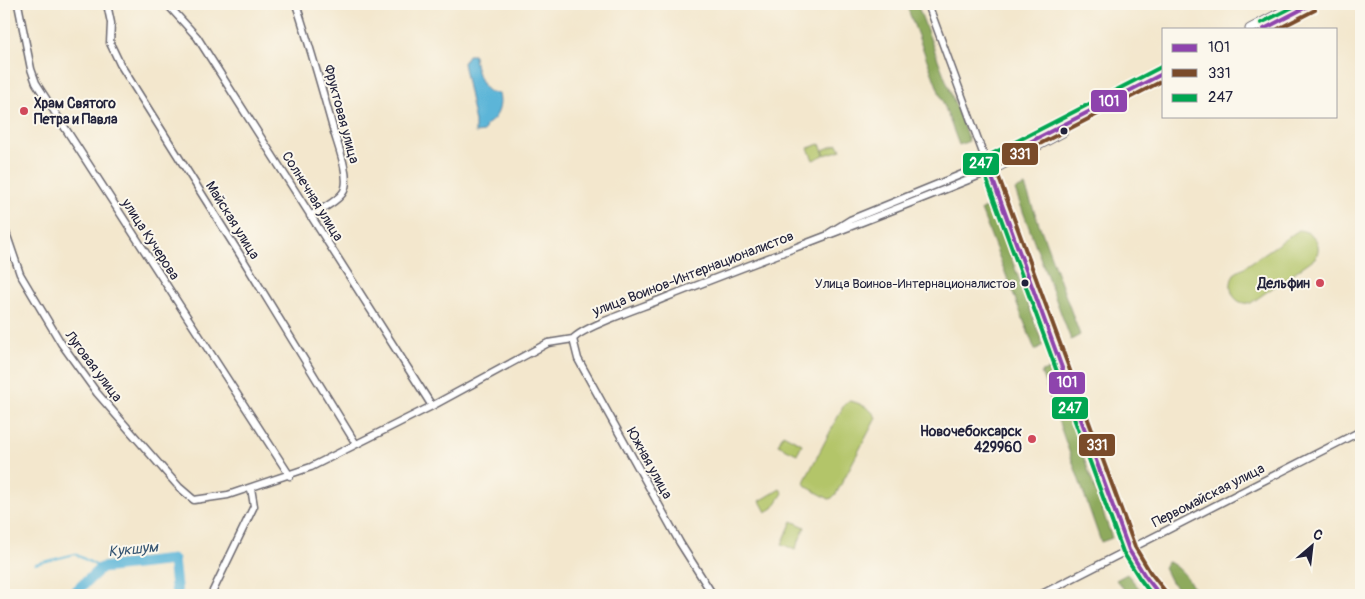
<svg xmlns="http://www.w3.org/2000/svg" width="1365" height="599" viewBox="0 0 1365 599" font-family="Pangolin,sans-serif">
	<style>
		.green { fill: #b3c569; stroke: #6a7452 }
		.forest { fill: #8eaa5d; stroke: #58664c }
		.water { fill: #5bb5d8; stroke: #3e6c8a }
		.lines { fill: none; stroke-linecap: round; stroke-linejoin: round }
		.stream { stroke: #5bb5d8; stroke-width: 2 }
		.river { stroke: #5bb5d8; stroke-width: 11 }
		.minor-casing { stroke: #6b676e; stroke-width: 9 }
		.major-casing { stroke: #6b676e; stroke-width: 11 }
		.minor { stroke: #fff; stroke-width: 6 }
		.major { stroke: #fff; stroke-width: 9 }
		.bus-1-casing { stroke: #fbf7ec; stroke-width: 8 }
		.bus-2-casing { stroke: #fbf7ec; stroke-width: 8 }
		.bus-3-casing { stroke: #fbf7ec; stroke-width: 8 }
		.bus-1 { stroke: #8e44ad; stroke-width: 4 }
		.bus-2 { stroke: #7a4b2a; stroke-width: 4 }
		.bus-3 { stroke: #00a651; stroke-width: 4 }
		.poi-dot { fill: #d1495b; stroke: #fbf7ec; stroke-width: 2 }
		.bus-dot { fill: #22223b; stroke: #fbf7ec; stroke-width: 2 }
		.labels { text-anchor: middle; stroke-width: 4; stroke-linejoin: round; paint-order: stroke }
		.bus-label { font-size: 13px; fill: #22223b; stroke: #fbf7ec; text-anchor: end }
		.poi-label { font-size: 14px; font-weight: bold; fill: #22223b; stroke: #fbf7ec; text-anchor: end }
		.street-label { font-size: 14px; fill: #22223b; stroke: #fbf7ec }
		.water-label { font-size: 15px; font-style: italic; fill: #365572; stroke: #fbf7ec }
		.line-badge { stroke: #fbf7ec; stroke-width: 2 }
		.badge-label { font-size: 14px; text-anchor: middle; font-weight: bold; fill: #fff }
	</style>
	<rect width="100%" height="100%" fill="#fbf7ec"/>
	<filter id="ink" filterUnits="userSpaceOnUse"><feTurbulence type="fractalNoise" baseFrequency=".02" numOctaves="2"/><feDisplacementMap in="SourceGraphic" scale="10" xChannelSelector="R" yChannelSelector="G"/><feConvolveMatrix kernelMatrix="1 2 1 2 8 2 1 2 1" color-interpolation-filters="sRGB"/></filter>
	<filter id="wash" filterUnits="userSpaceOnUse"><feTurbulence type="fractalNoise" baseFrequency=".0096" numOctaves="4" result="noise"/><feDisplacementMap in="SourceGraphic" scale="20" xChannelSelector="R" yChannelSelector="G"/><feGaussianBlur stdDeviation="1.12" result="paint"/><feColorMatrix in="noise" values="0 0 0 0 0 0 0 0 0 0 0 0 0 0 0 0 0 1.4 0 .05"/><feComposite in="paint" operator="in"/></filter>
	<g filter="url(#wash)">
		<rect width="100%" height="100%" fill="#f3e7cd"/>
		<!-- green -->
		<path class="green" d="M 820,144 L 824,155 L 813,160 L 808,148 Z
			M 838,144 L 841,150 L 825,155 L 823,150 Z
			M 1299,230 C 1313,232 1324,244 1315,258 L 1251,303 C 1234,306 1226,289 1234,274 Z
			M 848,401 C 857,401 874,410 876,418 L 836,494 L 832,498 L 829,499 L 807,487 L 804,483 L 805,480 L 844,405 Z
			M 783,434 L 802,444 L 797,454 L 778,445 Z
			M 780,489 L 783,493 L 773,508 L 766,512 L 760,501 Z
			M 792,521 L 805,527 L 795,550 L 782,544 Z"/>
		<!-- forest -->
		<path class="forest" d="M 906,4 L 917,4 L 969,141 L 959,145 Z
			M 1025,186 L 1080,335 L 1071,340 L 1015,190 Z
			M 992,205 L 1043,345 L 1035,350 L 981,210 Z
			M 1053,369 L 1112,538 L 1101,542 L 1041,372 Z
			M 1167,562 C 1177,563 1196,585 1194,595 L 1185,595 L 1171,582 L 1164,568 Z
			M 1127,574 L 1145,595 L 1129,595 L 1116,580 Z"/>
		<!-- water -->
		<path class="water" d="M 468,55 L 474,55 C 474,64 480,87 490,92 C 493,93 496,93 499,93 C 502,107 498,118 486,125 L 484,132 L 475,133 L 475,122 L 463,63 Z"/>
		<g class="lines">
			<!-- stream -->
			<path class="stream" d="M 35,564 L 75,554 L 101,568"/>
			<!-- river -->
			<path class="river" d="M 72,595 L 101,568 L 173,560 L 177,595"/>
		</g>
	</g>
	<g filter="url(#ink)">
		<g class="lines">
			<defs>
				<path id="minor" d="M 18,4 L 31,69 L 36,83 L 290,476
					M 107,4 L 111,23 L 110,43 L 120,64 L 239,253 L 356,444
					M 167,4 L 197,37 L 432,406
					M 296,4 C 310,46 322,89 334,132 C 338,146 349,174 345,188 C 343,199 320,210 310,216
					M 4,227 L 20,274 L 61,343 L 97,393 L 179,487 L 194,500 L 228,495 L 311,467 L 432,406 L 548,343 L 573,339
					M 829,233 L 850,220 L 987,164 L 928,4
					M 573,339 C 584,326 643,307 662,299 C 771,256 882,216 990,171
					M 573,339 L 578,359 L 680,543 L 713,595
					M 211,595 L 254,506 L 251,488
					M 1040,595 L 1361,431"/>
				<path id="major" d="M 1250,29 L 1297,4
					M 1264,29 L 1312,4
					M 990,171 L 1063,132
					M 1160,595 L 1145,576 L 1129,550 L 987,164 L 1164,73"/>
			</defs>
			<!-- minor casing -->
			<use href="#minor" class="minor-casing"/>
			<!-- major casing -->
			<use href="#major" class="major-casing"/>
			<!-- minor -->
			<use href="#minor" class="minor"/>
			<!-- major -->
			<use href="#major" class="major"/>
			<defs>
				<path id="bus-1" d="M 1264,29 L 1312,4
					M 987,164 L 1129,550 L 1145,576 L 1160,595
					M 987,164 L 1164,73"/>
				<path id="bus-2" d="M 1278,29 L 1315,10
					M 1164,80 L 995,167 L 1135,547 L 1150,572 L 1165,591"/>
				<path id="bus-3" d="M 1261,23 L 1299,4
					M 1152,595 L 1140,579 L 1123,552 L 981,164 L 984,158 L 1161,67"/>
			</defs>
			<!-- bus-1 casing -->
			<use href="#bus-1" class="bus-1-casing"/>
			<!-- bus-2 casing -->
			<use href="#bus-2" class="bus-2-casing"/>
			<!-- bus-3 casing -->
			<use href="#bus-3" class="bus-3-casing"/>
			<!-- bus-1 -->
			<use href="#bus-1" class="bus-1"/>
			<!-- bus-2 -->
			<use href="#bus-2" class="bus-2"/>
			<!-- bus-3 -->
			<use href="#bus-3" class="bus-3"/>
		</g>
	</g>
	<!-- markers -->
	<g class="poi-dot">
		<circle cx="24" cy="111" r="5"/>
		<circle cx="1320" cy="283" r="5"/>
		<circle cx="1032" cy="439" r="5"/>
	</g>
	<g class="bus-dot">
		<circle cx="1064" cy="131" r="4.5"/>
		<circle cx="1025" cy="283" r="4.5"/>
	</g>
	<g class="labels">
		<!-- bus labels -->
		<g class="bus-label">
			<text x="1016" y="288">Улица Воинов-Интернационалистов</text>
		</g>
		<!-- poi labels -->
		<g class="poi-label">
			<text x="34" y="108" text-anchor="start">Храм Святого<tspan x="34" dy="16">Петра и Павла</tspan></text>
			<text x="1310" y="288">Дельфин</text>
			<text x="1022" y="436">Новочебоксарск<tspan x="1022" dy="16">429960</tspan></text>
		</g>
		<!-- street labels -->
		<g class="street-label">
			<text transform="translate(342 114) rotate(75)" y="5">Фруктовая улица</text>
			<text transform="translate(313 196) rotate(58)" y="5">Солнечная улица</text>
			<text transform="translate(233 220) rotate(58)" y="5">Майская улица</text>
			<text transform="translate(151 239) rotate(57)" y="5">улица Кучерова</text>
			<text transform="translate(693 273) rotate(-21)" y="5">улица Воинов-Интернационалистов</text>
			<text transform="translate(94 366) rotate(53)" y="5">Луговая улица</text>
			<text transform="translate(650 463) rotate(61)" y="5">Южная улица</text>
			<text transform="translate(1208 495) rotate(-27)" y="5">Первомайская улица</text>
		</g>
		<!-- water labels -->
		<g class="water-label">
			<text transform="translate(133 549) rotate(-6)" y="5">Кукшум</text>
		</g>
	</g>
	<g class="line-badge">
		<rect x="1090" y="89" width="38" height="24" rx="5" fill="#8e44ad"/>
		<rect x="1001" y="142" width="38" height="24" rx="5" fill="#7a4b2a"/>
		<rect x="962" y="152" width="38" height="24" rx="5" fill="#00a651"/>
		<rect x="1048" y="371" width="38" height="24" rx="5" fill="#8e44ad"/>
		<rect x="1051" y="396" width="38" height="24" rx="5" fill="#00a651"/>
		<rect x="1078" y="433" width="38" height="24" rx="5" fill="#7a4b2a"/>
	</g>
	<g class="badge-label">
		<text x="1109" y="106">101</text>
		<text x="1020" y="159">331</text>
		<text x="981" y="168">247</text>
		<text x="1067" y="387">101</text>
		<text x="1070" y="413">247</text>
		<text x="1097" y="450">331</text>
	</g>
	<!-- margin -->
	<rect width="1365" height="599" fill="none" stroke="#fbf7ec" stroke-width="20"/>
	<!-- legend -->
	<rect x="1162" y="28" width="175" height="90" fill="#fbf7ec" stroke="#a4a2a5"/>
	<rect x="1172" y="44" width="25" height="8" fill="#8e44ad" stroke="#a4a2a5"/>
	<text x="1208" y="52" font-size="15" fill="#22223b">101</text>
	<rect x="1172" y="69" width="25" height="8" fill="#7a4b2a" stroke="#a4a2a5"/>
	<text x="1208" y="78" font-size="15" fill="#22223b">331</text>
	<rect x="1172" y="94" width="25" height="8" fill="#00a651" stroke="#a4a2a5"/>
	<text x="1208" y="102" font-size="15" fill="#22223b">247</text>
	<!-- north arrow -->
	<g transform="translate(1312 546) rotate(28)" stroke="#fbf7ec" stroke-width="4" paint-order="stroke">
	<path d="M0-4L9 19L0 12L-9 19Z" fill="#22223b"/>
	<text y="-8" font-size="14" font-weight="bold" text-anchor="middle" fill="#22223b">С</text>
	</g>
</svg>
